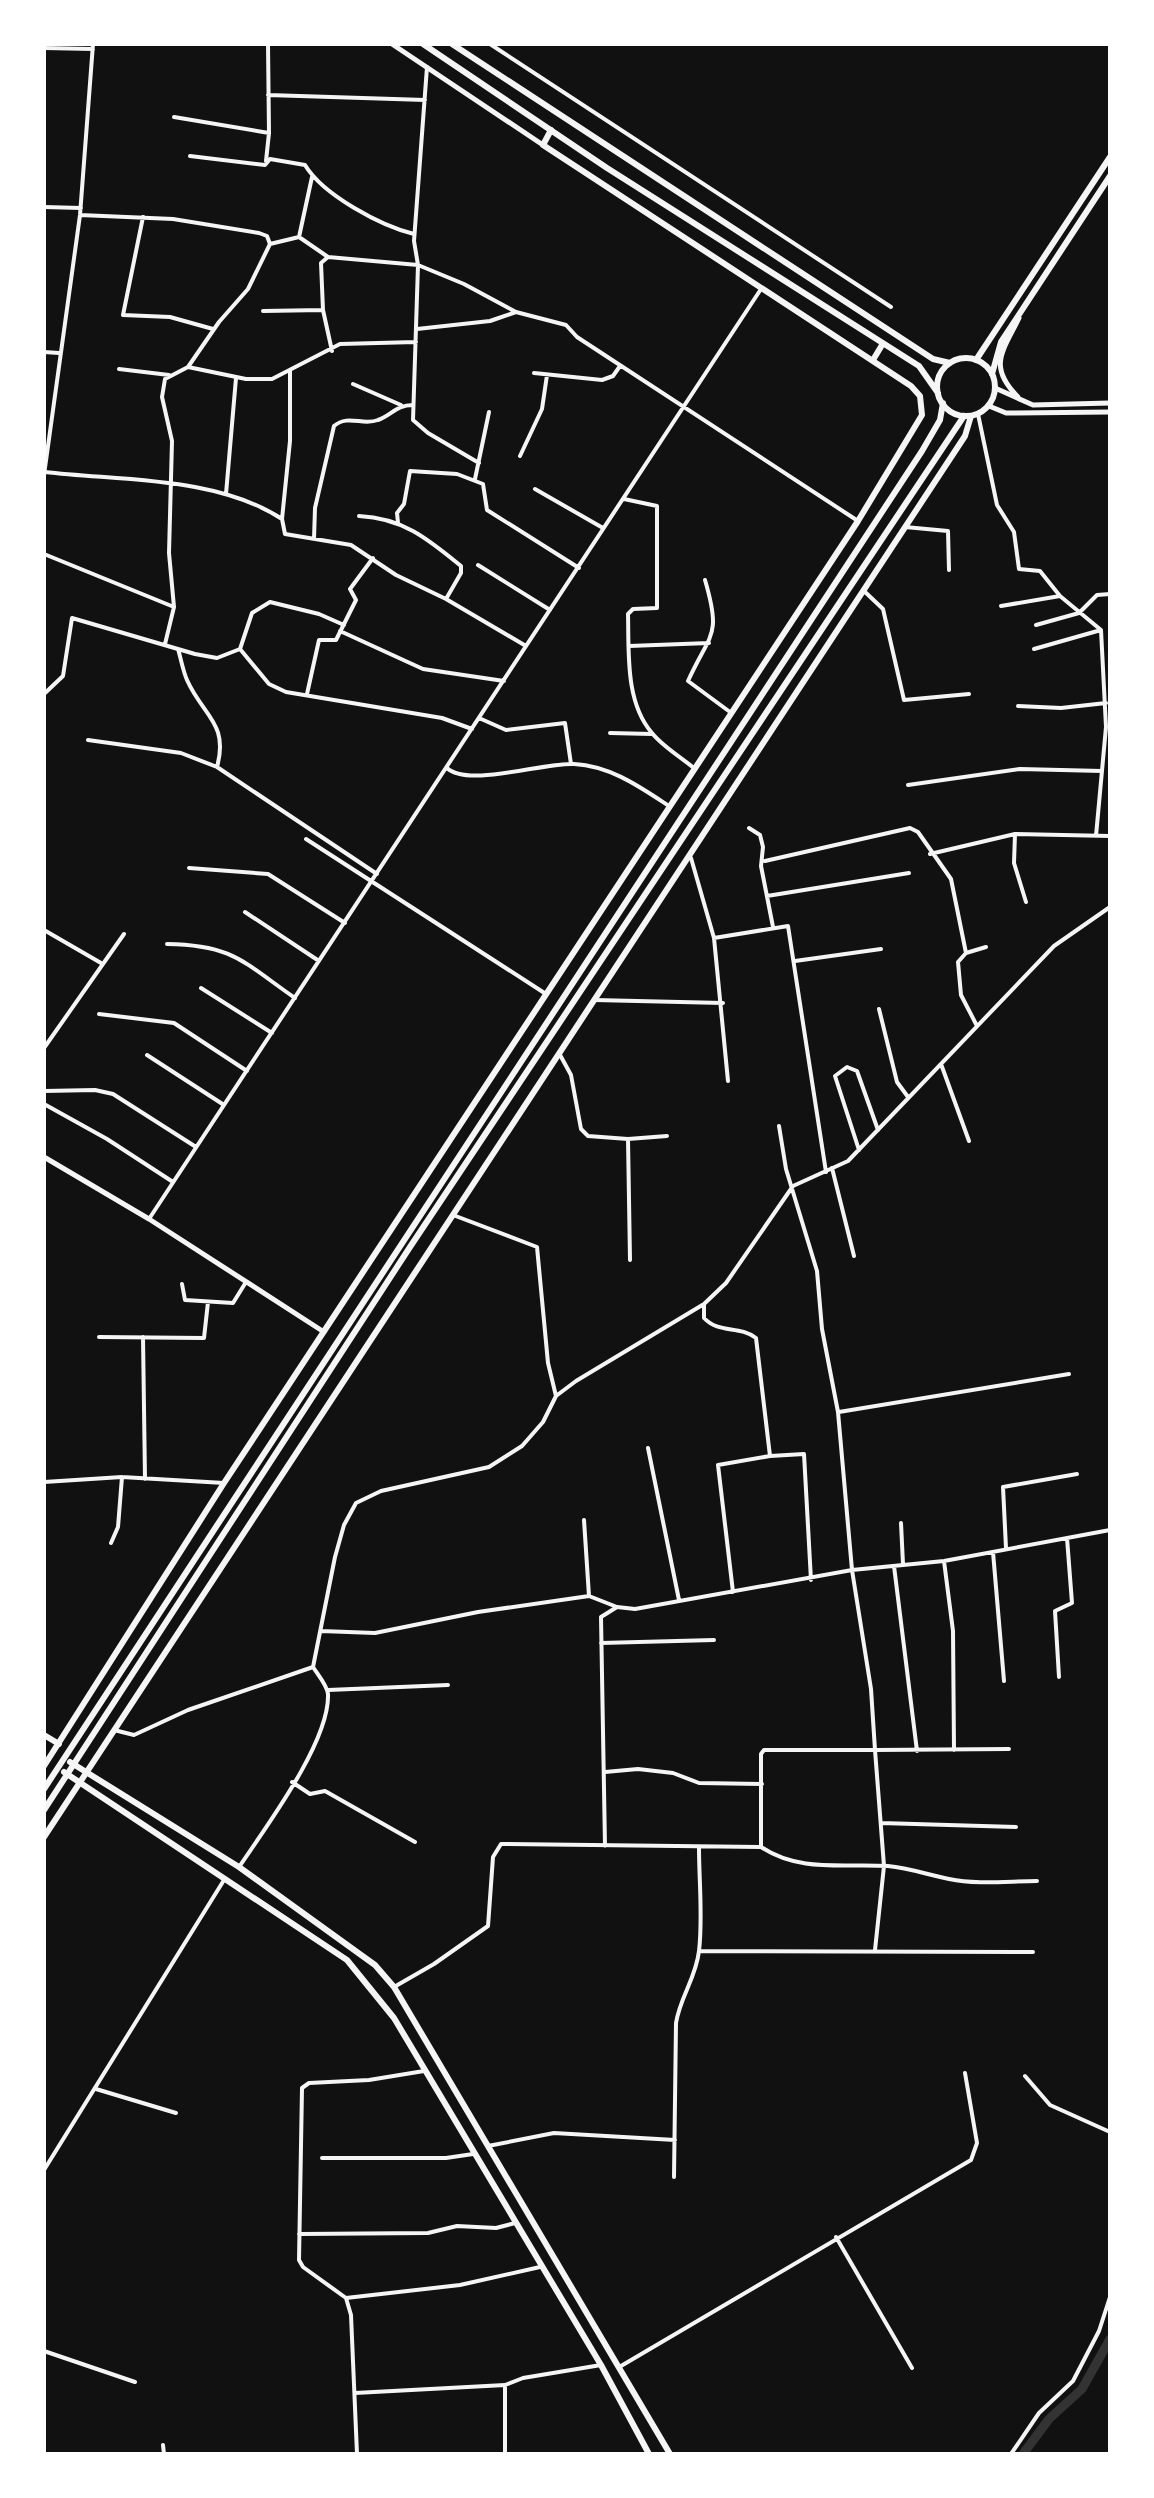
<svg xmlns="http://www.w3.org/2000/svg" width="1154" height="2498" viewBox="0 0 1154 2498" font-family="'IBM Plex Sans',sans-serif">
	<style>
		.lines { fill: none; stroke-linecap: round; stroke-linejoin: round }
		.canal { stroke: #333; stroke-width: 9 }
		.minor { stroke: #f5f5f5; stroke-width: 4 }
		.tertiary { stroke: #f5f5f5; stroke-width: 5 }
		.secondary { stroke: #f5f5f5; stroke-width: 6 }
		.primary { stroke: #f5f5f5; stroke-width: 6 }
	</style>
	<rect width="100%" height="100%" fill="#111"/>
	<g class="lines">
		<!-- canal -->
		<path class="canal" d="M 1023,2454 L 1049,2419 L 1082,2389 L 1110,2339"/>
		<!-- minor -->
		<path class="minor" d="M 490,44 L 891,307
			M 44,48 L 93,49
			M 427,67 L 414,241 L 418,265 L 413,420 L 428,433 L 479,463
			M 44,76 L 44,116
			M 268,95 L 425,100
			M 174,117 L 269,133
			M 190,156 L 265,165 L 270,159 L 305,165 C 323,195 381,226 414,234
			M 266,161 L 269,133 L 268,44
			M 44,207 L 81,208
			M 80,215 L 173,219 L 259,233 L 267,236 L 270,244
			M 143,217 L 123,315 L 170,317 L 213,329
			M 299,237 L 312,177
			M 270,244 L 299,237 L 328,257 L 418,265 L 464,284 L 516,312 L 566,325 L 577,337 L 858,521
			M 328,257 L 321,263 L 323,310 L 332,351
			M 263,311 L 323,310
			M 417,329 L 490,321 L 516,312
			M 44,352 L 59,353
			M 188,367 L 246,379 L 272,379 L 340,344 L 416,342
			M 119,369 L 169,375
			M 290,371 L 290,441 L 282,519 L 285,534 L 351,545 L 396,575 L 446,599 L 526,646
			M 534,373 L 602,380 L 613,376 L 620,366
			M 353,384 L 401,405
			M 978,414 L 997,505 L 1014,532 L 1019,569 L 1040,571 L 1060,596 L 1101,630 L 1106,727 L 1096,836
			M 520,456 L 542,409 L 547,375
			M 45,472 C 121,481 216,476 282,519
			M 44,475 L 80,215 L 93,44
			M 475,479 L 489,412
			M 535,489 L 603,528
			M 226,494 L 236,378
			M 624,499 L 657,506 L 657,608 L 633,609 L 628,614 C 629,652 625,702 652,733 C 663,747 681,757 695,769
			M 359,516 C 403,518 428,539 461,566 L 461,573 L 446,599
			M 398,523 L 397,513 L 404,504 L 410,471 L 457,474 L 483,484 L 487,510 L 579,568
			M 905,527 L 948,531 L 949,570
			M 314,539 L 315,508 L 334,426 C 348,414 363,426 378,420 C 392,415 396,405 413,405
			M 44,554 L 174,607
			M 478,565 L 550,610
			M 705,580 C 722,638 710,632 688,681 L 730,712
			M 864,591 L 883,609 L 904,700 L 969,694
			M 1001,606 L 1060,596
			M 1036,625 L 1079,613 L 1097,595 L 1110,594
			M 340,631 L 423,669 L 504,681
			M 165,644 L 174,607 L 169,553 L 172,441 L 162,397 L 165,379 L 188,367 L 219,322 L 248,289 L 270,244
			M 629,646 L 709,643
			M 178,649 C 181,659 183,671 187,680 C 203,716 229,723 217,767
			M 240,649 L 269,684 L 286,692 L 442,718 L 472,729
			M 240,649 L 252,613 L 270,602 L 319,614 L 344,625
			M 1034,649 L 1101,630
			M 44,694 L 63,676 L 72,618 L 195,654 L 217,658 L 240,649
			M 307,694 L 319,640 L 336,640 L 356,600 L 350,589 L 373,558
			M 1018,706 L 1061,708 L 1106,703
			M 479,718 L 506,730 L 565,723 L 571,764
			M 610,733 L 652,734
			M 88,740 L 181,753 L 217,767 L 377,874
			M 447,768 C 468,788 545,762 574,764 C 611,766 640,787 669,806
			M 908,785 L 1020,769 L 1102,771
			M 749,828 L 760,835 L 763,847 L 761,866 L 773,927
			M 1015,834 L 1014,863 L 1026,902
			M 306,839 L 546,994
			M 930,854 L 1015,834 L 1110,836
			M 691,858 L 714,938 L 728,1081
			M 765,861 L 910,828 L 918,832 L 951,879 L 966,953
			M 189,868 L 268,874 L 345,923
			M 767,896 L 909,873
			M 245,912 L 319,961
			M 44,930 L 101,963
			M 714,938 L 788,926 L 826,1172
			M 167,944 C 233,945 243,962 295,998
			M 795,961 L 881,949
			M 201,988 L 272,1033
			M 594,1000 L 723,1003
			M 879,1009 L 897,1082 L 908,1097
			M 99,1014 L 174,1023 L 247,1071
			M 977,1026 L 961,995 L 958,962 L 966,953 L 986,947
			M 44,1048 L 124,934
			M 559,1053 L 571,1075 L 581,1129 L 588,1136 L 628,1139 L 667,1136
			M 147,1055 L 224,1105
			M 941,1064 L 969,1141
			M 44,1091 L 95,1090 L 113,1094 L 196,1147
			M 44,1104 L 107,1139 L 173,1182
			M 628,1139 L 630,1260
			M 859,1150 L 835,1076 L 847,1067 L 857,1071 L 878,1130
			M 832,1168 L 854,1256
			M 453,1215 L 537,1247 L 548,1363 L 556,1396
			M 149,1219 L 761,289
			M 182,1284 L 185,1300 L 233,1303 L 246,1282
			M 704,1304 L 704,1318 C 719,1334 739,1325 756,1338 L 770,1456
			M 99,1337 L 204,1338 L 208,1302
			M 143,1337 L 145,1479
			M 839,1412 L 1069,1374
			M 648,1448 L 679,1600
			M 44,1482 L 122,1477 L 224,1483
			M 584,1520 L 589,1596
			M 901,1523 L 903,1564
			M 111,1543 L 118,1527 L 122,1477
			M 1006,1548 L 1003,1487 L 1077,1474
			M 993,1552 L 1004,1681
			M 944,1561 L 953,1631 L 954,1750
			M 894,1566 L 917,1751
			M 733,1592 L 718,1465 L 770,1456 L 804,1454 L 811,1580
			M 321,1631 L 375,1633 L 478,1612 L 589,1596 L 617,1607 L 635,1609 L 852,1570 L 944,1561 L 1110,1530
			M 601,1643 L 714,1640
			M 1059,1677 L 1055,1611 L 1072,1603 L 1067,1538
			M 328,1690 L 448,1685
			M 114,1730 L 134,1735 L 188,1710 L 313,1667
			M 605,1772 L 638,1769 L 673,1773 L 699,1783 L 762,1784
			M 292,1782 L 310,1794 L 325,1791 L 415,1842
			M 881,1823 L 1016,1827
			M 605,1846 L 601,1617 L 617,1607
			M 761,1847 L 761,1754 L 764,1750 L 875,1750 L 871,1689 L 852,1570 L 838,1412 L 822,1329 L 817,1271 L 786,1169 L 779,1126
			M 239,1867 C 266,1827 330,1741 328,1694 C 327,1685 318,1675 313,1667 L 335,1557 L 344,1525 L 356,1503 L 381,1491 L 489,1467 L 522,1446 L 543,1422 L 556,1396 L 576,1381 L 704,1304 L 726,1283 L 793,1186 L 848,1161 L 1054,946 L 1110,907
			M 875,1950 L 884,1866 L 875,1750 L 1009,1749
			M 700,1951 L 1033,1952
			M 394,1987 L 434,1964 L 488,1926 L 493,1857 L 501,1844 L 761,1847 C 800,1873 844,1863 888,1866 C 910,1868 928,1875 949,1879 C 977,1885 1009,1881 1037,1881
			M 1025,2076 L 1050,2105 L 1110,2132
			M 96,2089 L 176,2113
			M 488,2146 L 554,2133 L 675,2140
			M 322,2158 L 446,2158 L 473,2154
			M 44,2170 L 224,1880
			M 674,2177 L 676,2023 C 680,1997 696,1978 699,1951 C 703,1918 699,1881 699,1848
			M 299,2234 L 428,2233 L 457,2226 L 496,2228 L 515,2223
			M 836,2237 L 912,2368
			M 346,2298 L 303,2267 L 299,2260 L 302,2088 L 309,2083 L 369,2080 L 424,2071
			M 44,2351 L 135,2382
			M 621,2366 L 971,2160 L 977,2143 L 965,2073
			M 505,2385 L 505,2454
			M 355,2393 L 505,2385 L 523,2378 L 601,2365
			M 163,2445 L 164,2454
			M 357,2454 L 351,2315 L 346,2298 L 460,2285 L 540,2267
			M 1011,2454 L 1039,2413 L 1073,2381 L 1099,2331 L 1110,2297"/>
		<!-- tertiary -->
		<path class="tertiary" d="M 392,44 L 543,145
			M 995,388 L 1033,405 L 1110,403
			M 1018,397 C 987,366 1003,351 1019,318
			M 989,406 L 1006,413 L 1110,412
			M 44,1157 L 149,1219 L 324,1332"/>
		<!-- secondary -->
		<path class="secondary" d="M 976,360 L 1110,157
			M 992,374 L 1001,342 L 1110,176
			M 44,1735 L 59,1744
			M 44,1766 L 224,1483 L 858,521 L 922,415 L 920,396 L 911,386 L 543,145 L 551,130
			M 44,1837 L 965,436 L 971,416"/>
		<!-- primary -->
		<path class="primary" d="M 423,44 L 607,168 L 919,366 L 938,393
			M 452,44 L 933,359 L 950,363
			M937 387a29 29 0 1 1 58 0a29 29 0 1 1-58 0Z
			M 873,360 L 882,345
			M 70,1762 L 239,1867 L 375,1965 L 394,1987 L 670,2454
			M 64,1772 L 347,1960 L 394,2018 L 601,2365 L 649,2454
			M 44,1789 L 922,451 L 940,420 L 943,403
			M 44,1810 L 410,1247 L 964,416"/>
	</g>
	<!-- border -->
	<rect width="1154" height="2498" fill="none" stroke="#ffffff" stroke-width="92"/>
</svg>
